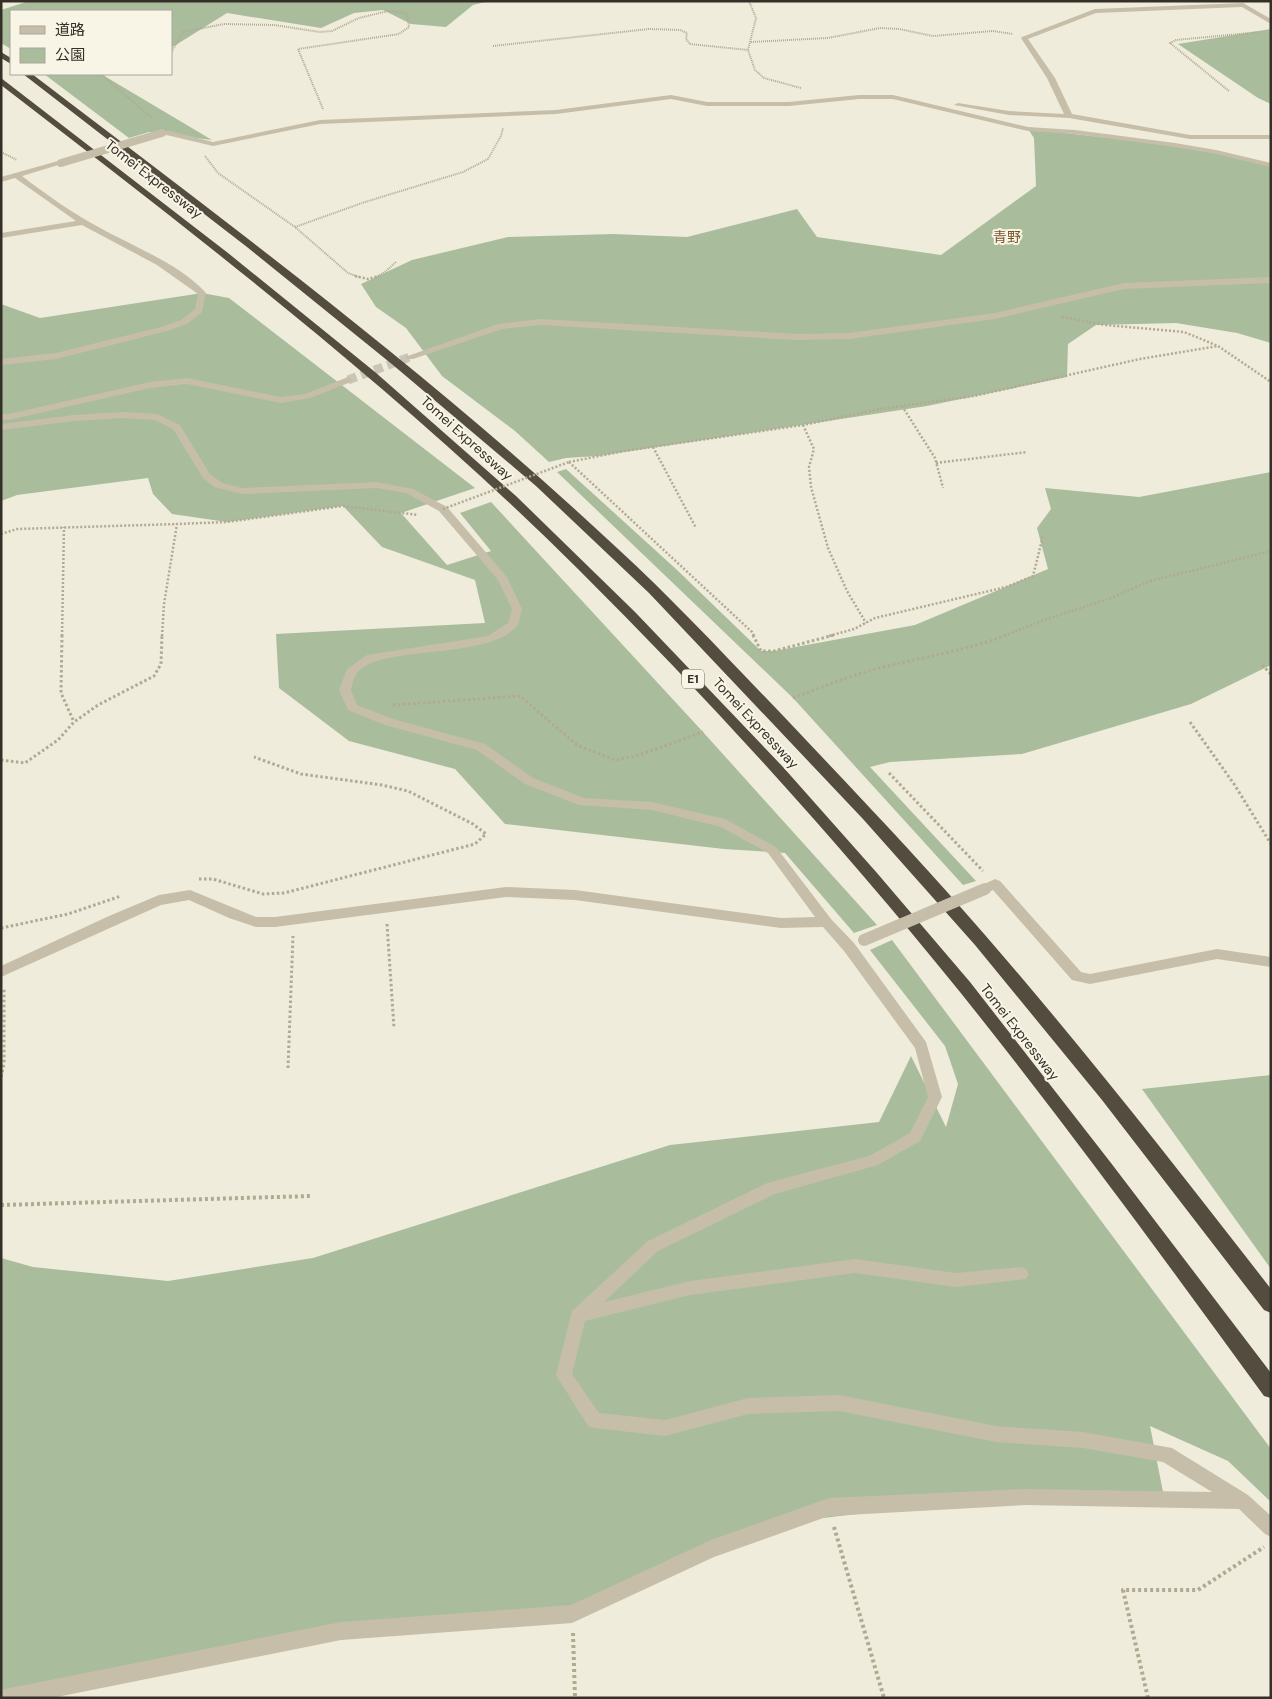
<svg xmlns="http://www.w3.org/2000/svg" width="1272" height="1699" viewBox="0 0 1272 1699" font-family="'DM Sans','Noto Sans JP',sans-serif">
	<style>
		.green { fill: #a9bd9c }
		.lines { fill: none; stroke-linecap: round; stroke-linejoin: round }
		.minor-tunnel { stroke: #cac6b7; stroke-width: 9; stroke-dasharray: 9 5; stroke-linecap: butt }
		.path-far3 { stroke: #b2a992; stroke-width: 2; stroke-dasharray: 1 1; stroke-linecap: butt }
		.path-far2 { stroke: #b2a992; stroke-width: 2.5; stroke-dasharray: 2 2; stroke-linecap: butt }
		.path-far1 { stroke: #b2a992; stroke-width: 3; stroke-dasharray: 2.5 2.5; stroke-linecap: butt }
		.path { stroke: #b2a992; stroke-width: 4; stroke-dasharray: 3 3; stroke-linecap: butt }
		.minor { fill: #c6bea8; fill-rule: evenodd }
		.highway { fill: #544c3f; fill-rule: evenodd }
		.path-bridge { stroke: #b2a992; stroke-width: 2.5; stroke-dasharray: 2 2; stroke-linecap: butt }
		.minor-bridge-far1 { stroke: #c6bea8; stroke-width: 8 }
		.minor-bridge { stroke: #c6bea8; stroke-width: 12 }
		.labels { text-anchor: middle; stroke-width: 4; stroke-linejoin: round; paint-order: stroke }
		.shield { fill: #f8f5e7; stroke: #6f6a61; stroke-width: 1 }
		.shield-label { font-size: 12px; font-weight: bold; fill: #342f27 }
		.street-label { font-size: 14px; fill: #342f27; stroke: #f8f5e7 }
		.far-quarter-label { font-size: 14px; fill: #7c5327; stroke: #f8f5e7 }
	</style>
	<rect width="100%" height="100%" fill="#efecdb"/>
	<!-- green -->
	<path class="green" d="M 29,1 L 489,1 L 473,5 L 446,27 L 411,24 L 383,10 L 354,13 L 321,28 L 227,13 L 171,48 L 171,11 L 11,11 L 11,49 L 1,43 L 1,10 Z
		M 1271,29 L 1271,104 L 1258,98 L 1178,44 Z
		M 44,74 L 101,74 L 212,140 L 149,132 L 129,138 Z
		M 1028,129 L 1201,148 L 1271,164 L 1271,343 L 1237,333 L 1176,323 L 1096,325 L 1068,344 L 1067,377 L 927,406 L 598,456 L 566,458 L 549,462 L 515,431 L 442,376 L 406,328 L 376,307 L 361,284 L 412,260 L 508,237 L 613,234 L 687,237 L 797,209 L 817,237 L 941,255 L 1036,186 L 1034,138 Z
		M 202,293 L 229,298 L 475,488 L 401,513 L 447,565 L 491,551 L 460,513 L 491,502 L 703,732 L 877,925 L 854,933 L 785,853 L 724,849 L 505,824 L 455,769 L 349,741 L 279,688 L 276,634 L 485,623 L 475,580 L 382,547 L 343,506 L 227,522 L 172,514 L 153,494 L 148,478 L 17,495 L 1,501 L 1,304 L 40,318 Z
		M 566,469 L 676,569 L 761,651 L 774,651 L 915,625 L 1048,569 L 1037,528 L 1051,509 L 1045,488 L 1139,497 L 1271,472 L 1271,665 L 1191,704 L 1022,754 L 890,762 L 870,767 L 976,881 L 963,885 L 793,698 L 557,472 Z
		M 892,940 L 1271,1449 L 1271,1502 L 1228,1461 L 1150,1426 L 1164,1497 L 884,1511 L 787,1522 L 594,1604 L 214,1657 L 1,1698 L 1,1258 L 33,1267 L 168,1281 L 313,1258 L 670,1145 L 879,1122 L 911,1056 L 946,1127 L 958,1084 L 945,1046 L 870,950 Z
		M 1271,1075 L 1271,1269 L 1142,1089 Z"/>
	<g class="lines">
		<!-- minor-tunnel -->
		<path class="minor-tunnel" d="M 348,380 L 410,357"/>
		<!-- path-far3 -->
		<path class="path-far3" d="M 749,1 L 756,18 L 748,50 L 755,70 L 764,78 L 801,88
			M 751,42 L 828,38 L 880,28 L 899,29 L 933,36 L 993,31 L 1013,34
			M 493,46 L 649,29 L 680,30 L 687,33 L 686,39 L 690,44 L 748,50
			M 171,53 L 183,32 L 224,24 L 274,25 L 320,32 L 332,31 L 359,18 L 388,11 L 407,13 L 409,27 L 399,34 L 298,49 L 323,109
			M 101,74 L 153,119
			M 1229,91 L 1170,43 L 1176,40 L 1260,32
			M 1,152 L 17,160
			M 205,156 L 218,173 L 295,227
			M 359,277 L 348,273 L 295,227 L 365,202 L 463,172 L 488,159 L 501,136 L 503,128
			M 376,277 L 385,272 L 396,262"/>
		<!-- path-far2 -->
		<path class="path-far2" d="M 355,276 L 368,279 L 379,276
			M 1062,317 L 1105,325 L 1184,332 L 1218,346 L 1271,382
			M 902,406 L 935,458 L 943,488
			M 803,425 L 814,449 L 809,467 L 811,487 L 828,548 L 847,591 L 866,623
			M 653,447 L 696,528
			M 569,462 L 624,451 L 803,425 L 880,409 L 974,396 L 1140,359 L 1218,346
			M 569,462 L 752,632 L 754,636
			M 936,463 L 1027,452
			M 1,534 L 17,529 L 177,524
			M 62,636 L 64,527
			M 162,636 L 164,604 L 177,524 L 227,522 L 343,506 L 418,515
			M 829,636 L 854,629 L 875,618 L 1006,587 L 1033,576 L 1043,536
			M 1004,636 L 1044,620 L 1111,598 L 1150,581 L 1271,551"/>
		<!-- path-far1 -->
		<path class="path-far1" d="M 62,635 L 61,693 L 74,722
			M 753,635 L 761,651 L 774,651 L 834,635
			M 1262,665 L 1271,674
			M 793,698 C 818,689 843,678 869,671 C 915,658 963,652 1007,635
			M 393,705 L 520,696 L 577,745 L 615,760 L 636,756 L 703,732
			M 1190,722 L 1234,784 L 1271,844
			M 1,760 L 25,763 L 58,740 L 74,722 L 98,705 L 154,676 L 161,664 L 162,635
			M 889,773 L 983,871
			M 199,879 L 213,879 L 263,894 L 284,893 L 475,844 L 486,834 L 473,824 L 408,791 L 382,785 L 301,774 L 254,757
			M 387,924 L 394,1028
			M 1,928 L 68,914 L 121,896
			M 288,1068 L 293,936
			M 1,1077 L 4,1064 L 4,988"/>
		<!-- path -->
		<path class="path" d="M 1,1205 L 311,1196
			M 834,1527 L 884,1698
			M 573,1633 L 575,1698
			M 1148,1698 L 1123,1590 L 1198,1590 L 1264,1547"/>
		<!-- minor -->
		<path class="minor" d="M 1243,3 L 1271,19 L 1271,24 L 1242,7 L 1096,13 L 1028,39 L 1055,78 L 1072,114 L 1190,135 L 1271,135 L 1271,139 L 1190,139 L 1069,118 L 1009,115 L 954,105 L 958,103 L 1009,111 L 1064,114 L 1047,78 L 1021,38 L 1022,37 L 1095,9 Z
			M 671,95 L 707,102 L 789,102 L 859,95 L 893,95 L 1028,127 L 1075,130 L 1175,143 L 1216,150 L 1271,163 L 1271,167 L 1216,154 L 1175,147 L 1075,134 L 1028,131 L 893,99 L 859,99 L 789,106 L 707,106 L 671,99 L 556,114 L 320,124 L 213,146 L 158,133 L 162,131 L 170,131 L 213,142 L 320,120 L 556,110 Z
			M 58,161 L 65,163 L 22,176 C 48,196 74,214 102,229 C 135,247 181,265 206,293 L 202,312 L 187,324 L 167,331 L 56,359 L 1,365 L 1,359 L 56,353 L 161,327 L 181,320 L 195,309 L 198,294 L 157,265 L 82,225 L 1,238 L 1,233 L 76,221 L 15,178 L 1,182 L 1,177 Z
			M 1271,277 L 1271,283 L 1124,289 L 995,319 L 849,339 L 797,340 L 540,325 L 502,329 L 413,359 L 407,359 L 405,357 L 498,324 L 540,319 L 797,334 L 849,333 L 995,313 L 1124,283 Z
			M 348,377 L 353,380 L 351,382 L 310,398 L 281,403 L 187,384 L 150,388 L 9,420 L 1,420 L 1,414 L 9,414 L 150,382 L 187,378 L 281,397 L 305,394 Z
			M 123,412 L 157,414 L 180,425 L 210,474 L 222,483 L 242,488 L 377,482 L 413,489 L 447,507 L 507,577 L 522,609 L 518,625 C 489,662 374,643 356,675 C 353,679 352,685 351,690 L 357,705 L 393,719 L 485,744 L 533,778 L 584,798 L 652,802 L 725,819 L 776,847 L 831,919 L 854,943 L 926,1042 L 942,1097 L 920,1141 L 878,1165 L 775,1194 L 658,1251 L 604,1302 L 690,1281 L 855,1259 L 956,1273 L 1021,1267 L 1026,1269 L 1029,1274 L 1026,1279 L 956,1287 L 855,1273 L 690,1295 L 585,1321 L 572,1374 L 599,1413 L 665,1420 L 748,1398 L 839,1395 L 996,1426 L 1083,1432 L 1172,1448 L 1248,1495 L 1271,1516 L 1271,1537 L 1265,1534 L 1239,1509 L 1026,1505 L 829,1516 L 714,1557 L 572,1623 L 341,1640 L 52,1698 L 1,1698 L 1,1690 L 5,1689 L 341,1622 L 571,1605 L 711,1540 L 829,1498 L 1026,1489 L 1212,1492 L 1163,1462 L 1083,1448 L 996,1442 L 839,1411 L 748,1414 L 665,1436 L 594,1428 L 588,1426 L 556,1375 L 572,1311 L 648,1241 L 767,1183 L 869,1156 L 910,1133 L 928,1097 L 915,1048 L 844,951 L 823,927 L 781,928 L 575,900 L 506,897 L 275,927 L 256,927 L 229,918 L 189,900 L 161,905 L 1,977 L 1,966 L 109,916 L 159,895 L 190,890 L 256,917 L 275,917 L 506,887 L 575,890 L 781,918 L 815,917 L 768,853 L 721,827 L 652,810 L 579,805 L 525,784 L 477,750 L 385,725 L 348,710 L 339,690 L 347,669 L 367,655 L 488,636 L 508,623 L 512,609 L 498,580 L 439,511 L 406,493 L 377,488 L 242,494 L 214,487 L 203,478 L 173,429 L 155,420 L 123,418 L 74,421 L 1,430 L 1,424 L 74,415 Z
			M 995,879 L 1000,881 L 1081,972 L 1090,974 L 1217,949 L 1271,957 L 1271,967 L 1217,959 L 1090,984 L 1072,980 L 993,890 L 985,894 L 980,892 L 979,889 L 980,886 Z"/>
		<!-- highway -->
		<path class="highway" d="M 1,52 L 11,58 L 11,64 L 1,58 Z
			M 23,74 L 32,74 C 232,226 433,376 617,548 C 677,603 732,663 789,722 C 855,792 922,862 985,935 C 1084,1049 1178,1169 1271,1289 L 1271,1313 L 1264,1310 L 1102,1100 L 975,945 L 863,819 L 649,593 L 536,486 L 393,365 L 247,247 Z
			M 1,78 L 228,253 L 375,372 L 516,496 L 635,612 L 783,767 L 877,873 L 970,982 L 1111,1163 L 1271,1373 L 1271,1398 L 1264,1396 C 1165,1260 1065,1123 960,992 C 841,845 713,703 578,569 C 400,392 200,238 1,85 Z"/>
		<!-- path-bridge -->
		<path class="path-bridge" d="M 443,509 L 569,462"/>
		<!-- minor-bridge-far1 -->
		<path class="minor-bridge-far1" d="M 61,163 L 162,133"/>
		<!-- minor-bridge -->
		<path class="minor-bridge" d="M 864,940 L 985,889"/>
	</g>
	<g class="labels">
		<!-- shield labels -->
		<rect class="shield" x="682" y="669.5" width="22" height="19" rx="4"/>
		<g class="shield-label">
			<text x="693" y="683">E1</text>
		</g>
		<!-- street labels -->
		<g class="street-label">
			<text transform="translate(154 179) rotate(38)" y="5">Tomei Expressway</text>
			<text transform="translate(467 438) rotate(42)" y="5">Tomei Expressway</text>
			<text transform="translate(756 723) rotate(47)" y="5">Tomei Expressway</text>
			<text transform="translate(1020 1032) rotate(52)" y="5">Tomei Expressway</text>
		</g>
		<!-- far-quarter labels -->
		<g class="far-quarter-label">
			<text x="1007" y="242">青野</text>
		</g>
	</g>
	<!-- border -->
	<rect width="1272" height="1699" fill="none" stroke="#342f27" stroke-width="5"/>
	<!-- legend -->
	<rect x="10" y="10" width="162" height="65" fill="#f8f5e7" stroke="#aaa69a"/>
	<rect x="20" y="26" width="25" height="8" fill="#c6bea8" stroke="#aaa69a"/>
	<text x="55" y="35" font-size="15" fill="#342f27">道路</text>
	<rect x="20" y="48" width="25" height="15" fill="#a9bd9c" stroke="#aaa69a"/>
	<text x="55" y="60" font-size="15" fill="#342f27">公園</text>
</svg>
